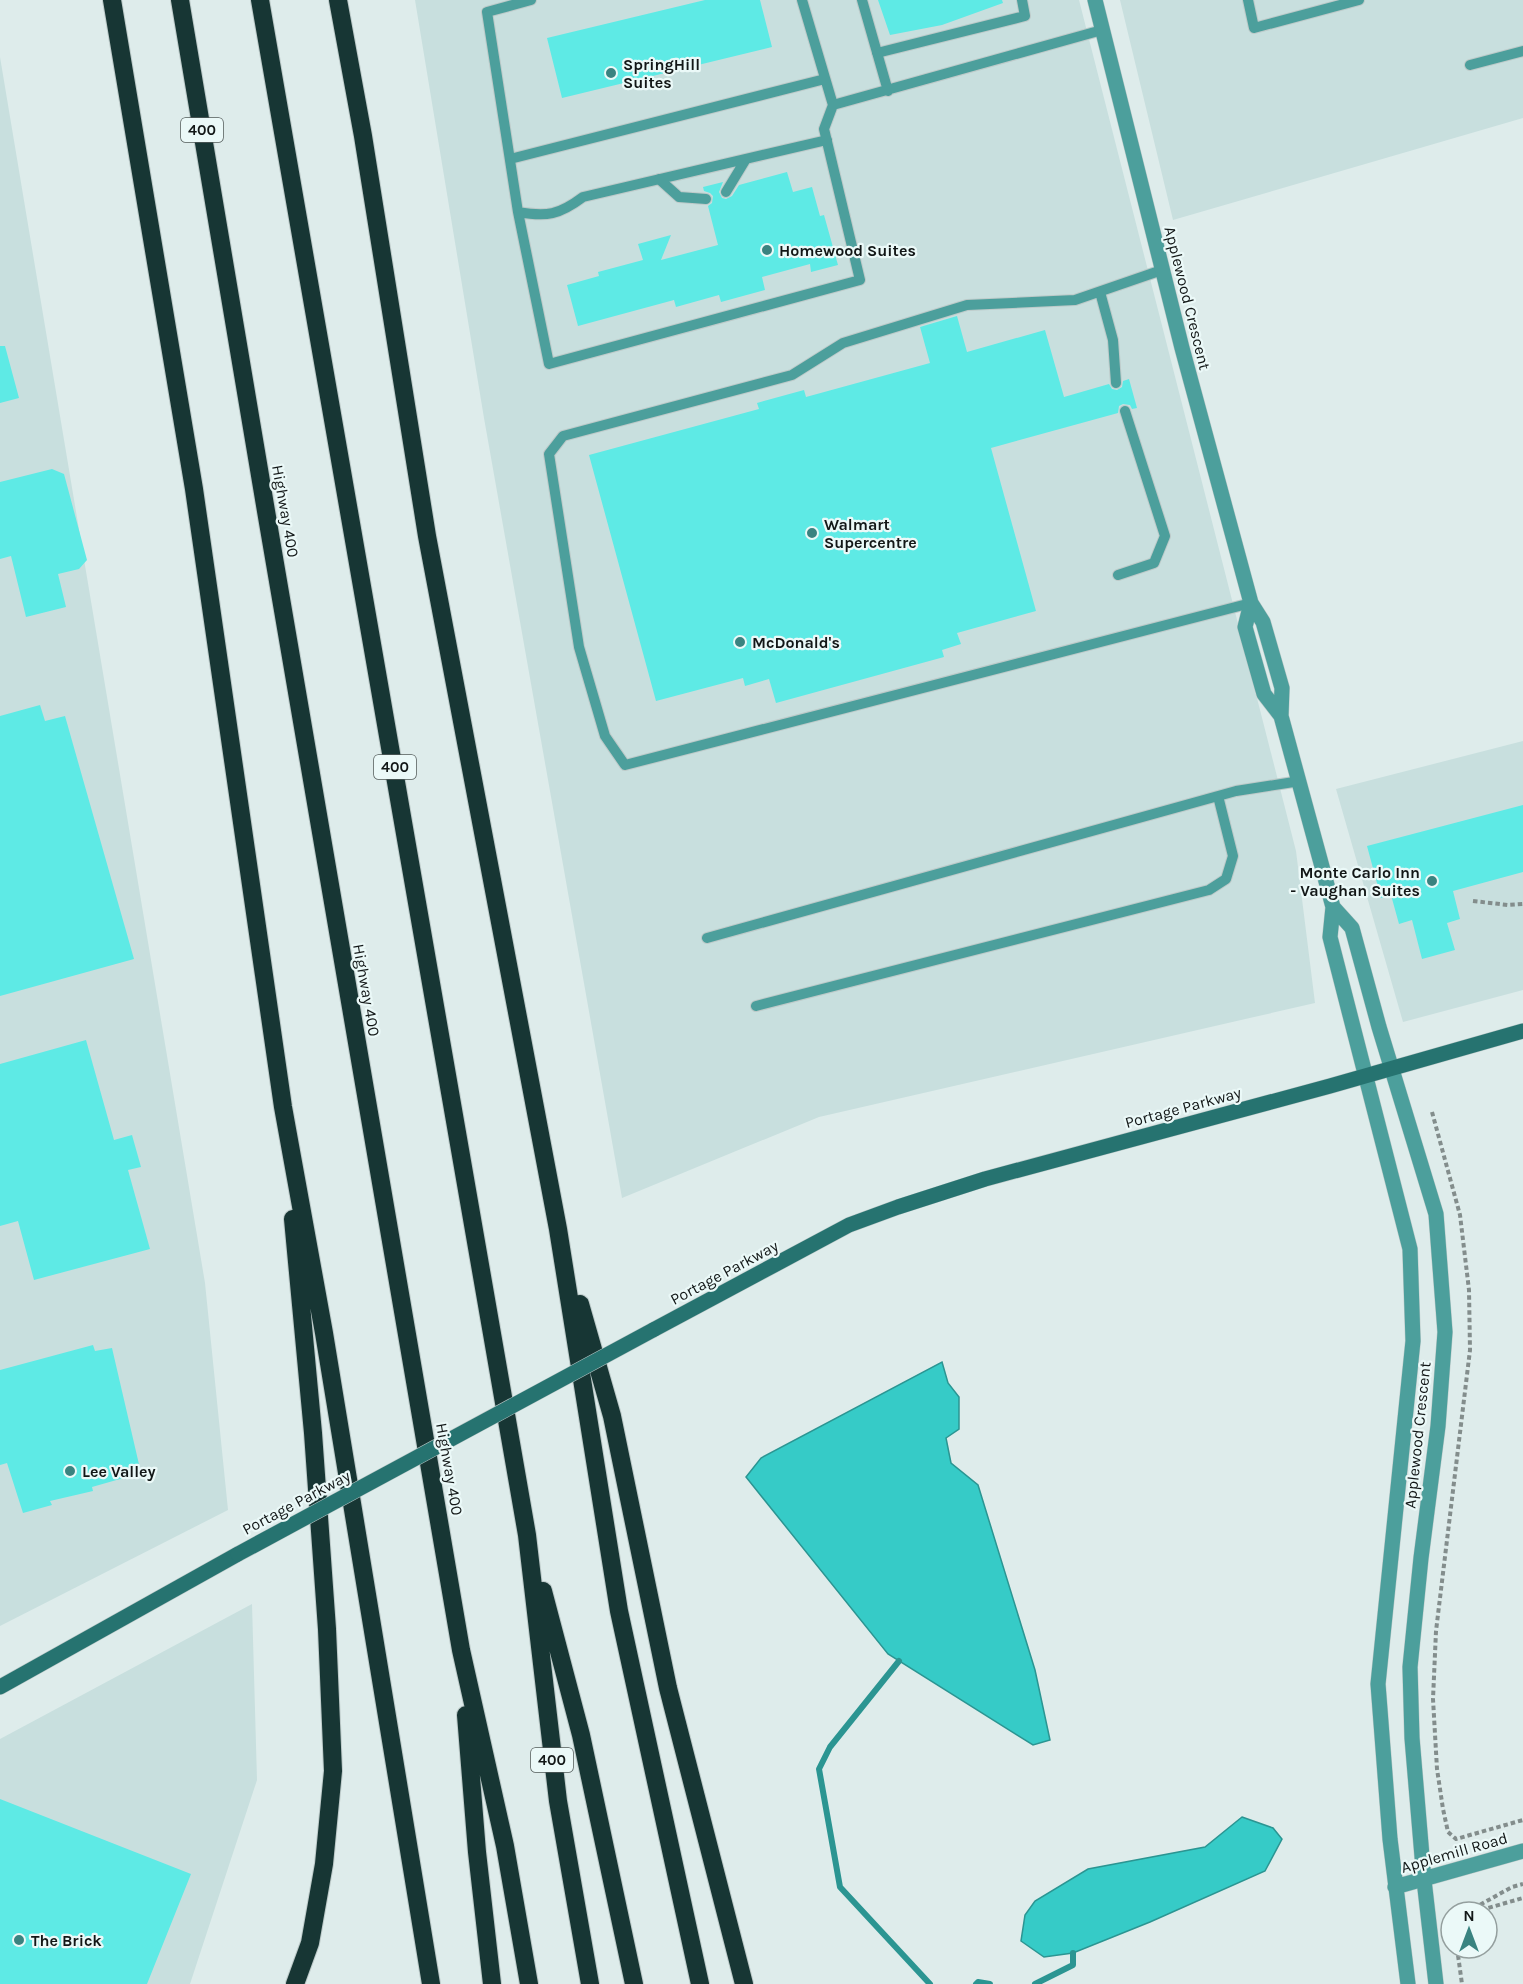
<svg xmlns="http://www.w3.org/2000/svg" width="1523" height="1984" viewBox="0 0 1523 1984" font-family="Karla,sans-serif">
	<style>
		.built { fill: #c8dfde }
		.water { fill: #36cbc7; stroke: #2b9592; stroke-width: 1.5 }
		.lines { fill: none; stroke-linecap: round; stroke-linejoin: round }
		.stream { stroke: #2b9592; stroke-width: 6 }
		.building { fill: #5eeae5 }
		.lane-casing { stroke: #bdcac9; stroke-width: 12 }
		.street-casing { stroke: #bdcac9; stroke-width: 16 }
		.secondary-casing { stroke: #bdcac9; stroke-width: 16 }
		.highway-casing { stroke: #bdcac9; stroke-width: 20 }
		.path { stroke: #838d8c; stroke-width: 4; stroke-dasharray: 4.5 3; stroke-linecap: butt }
		.lane { stroke: #4c9f9c; stroke-width: 10 }
		.street { stroke: #4c9f9c; stroke-width: 15 }
		.secondary { stroke: #267370; stroke-width: 15 }
		.highway { stroke: #173634; stroke-width: 18 }
		.secondary-bridge-casing { stroke: #bdcac9; stroke-width: 16; stroke-linecap: butt }
		.secondary-bridge { stroke: #267370; stroke-width: 15 }
		.poi-dot { fill: #3a8380; stroke: #ebf9f8; stroke-width: 2 }
		.labels { text-anchor: middle; stroke-width: 4.5; stroke-linejoin: round; paint-order: stroke }
		.shield { fill: #ebf9f8; stroke: #535b5a; stroke-width: 1.5 }
		.shield-label { font-size: 15px; font-weight: bold; fill: #121717 }
		.poi-label { font-size: 16px; font-weight: bold; fill: #121717; stroke: #ebf9f8; text-anchor: start }
		.street-label { font-size: 16px; fill: #121717; stroke: #ebf9f8 }
	</style>
	<rect width="100%" height="100%" fill="#deeceb"/>
	<!-- built -->
	<path class="built" d="M 415,0 L 1079,0 L 1296,851 L 1315,1003 L 819,1117 L 622,1198 L 484,418 Z
		M 1120,0 L 1523,0 L 1523,118 L 1173,220 Z
		M 0,57 L 205,1283 L 228,1510 L 0,1626 Z
		M 1523,741 L 1523,990 L 1403,1022 L 1336,789 Z
		M 252,1604 L 257,1780 L 190,1984 L 0,1984 L 0,1739 Z"/>
	<!-- water -->
	<path class="water" d="M 942,1362 L 948,1383 L 959,1397 L 959,1429 L 946,1438 L 951,1463 L 978,1485 L 1035,1670 L 1050,1740 L 1033,1745 L 888,1654 L 746,1477 L 761,1458 Z
		M 1242,1817 L 1273,1828 L 1282,1839 L 1265,1871 L 1150,1922 L 1073,1953 L 1044,1957 L 1021,1941 L 1025,1915 L 1035,1901 L 1088,1869 L 1205,1847 Z"/>
	<g class="lines">
		<!-- stream -->
		<path class="stream" d="M 899,1661 L 830,1747 L 819,1769 L 840,1887 L 930,1984
			M 976,1984 L 978,1982 L 990,1984
			M 1035,1984 L 1073,1965 L 1073,1953"/>
	</g>
	<!-- building -->
	<path class="building" d="M 705,0 L 760,0 L 772,47 L 562,98 L 547,38 Z
		M 878,0 L 1002,0 L 1003,3 L 942,25 L 890,35 Z
		M 787,172 L 793,192 L 812,187 L 820,216 L 824,215 L 838,265 L 811,272 L 810,264 L 762,277 L 765,290 L 721,302 L 719,295 L 676,307 L 674,300 L 578,326 L 567,285 L 599,276 L 598,272 L 643,260 L 638,244 L 671,235 L 661,260 L 718,245 L 708,206 L 712,203 L 713,196 L 710,193 L 704,191 L 703,187 L 723,182 L 719,192 L 722,198 L 726,199 L 732,196 L 739,185 Z
		M 957,316 L 967,352 L 1045,330 L 1064,397 L 1109,384 L 1112,389 L 1117,390 L 1122,387 L 1123,381 L 1129,379 L 1137,408 L 1132,409 L 1130,405 L 1123,404 L 1119,406 L 1118,413 L 991,448 L 1036,611 L 957,633 L 961,644 L 942,650 L 944,657 L 776,703 L 769,679 L 745,686 L 743,678 L 656,701 L 589,455 L 759,409 L 757,403 L 804,390 L 806,397 L 930,363 L 920,327 Z
		M 0,346 L 5,346 L 19,398 L 0,403 Z
		M 52,469 L 64,474 L 87,560 L 79,569 L 58,574 L 66,607 L 26,617 L 11,556 L 0,559 L 0,482 Z
		M 40,705 L 45,721 L 65,716 L 134,959 L 0,996 L 0,716 Z
		M 1523,805 L 1523,872 L 1453,891 L 1460,919 L 1447,923 L 1455,950 L 1422,959 L 1412,920 L 1399,924 L 1391,895 L 1381,898 L 1367,846 Z
		M 86,1040 L 114,1140 L 132,1135 L 141,1167 L 128,1170 L 150,1249 L 34,1280 L 18,1221 L 0,1226 L 0,1064 Z
		M 93,1345 L 95,1351 L 112,1348 L 141,1473 L 92,1487 L 93,1491 L 50,1501 L 52,1505 L 23,1513 L 7,1463 L 0,1465 L 0,1370 Z
		M 0,1799 L 191,1874 L 147,1984 L 0,1984 Z"/>
	<g class="lines">
		<defs>
			<path id="lane" d="M 802,0 L 833,105 L 824,129 L 860,280 L 549,364 L 518,212 C 547,217 559,215 583,197 L 827,140
				M 862,0 L 888,91
				M 1248,0 L 1254,28 L 1359,0
				M 877,53 L 1025,16 L 1022,0
				M 1470,65 L 1523,51
				M 833,105 L 1102,30
				M 510,159 L 825,79
				M 659,179 L 679,197 L 706,199
				M 726,192 L 746,159
				M 518,212 L 487,12 L 531,0
				M 1162,270 L 1075,300 L 967,305 L 843,343 L 792,375 L 563,436 L 549,454 L 579,647 L 605,736 L 625,765 L 1251,603
				M 1100,292 L 1113,340 L 1116,383
				M 1118,575 L 1154,563 L 1165,536 L 1125,411
				M 707,938 L 1236,791 L 1300,781
				M 756,1006 L 1209,890 L 1226,879 L 1233,856 L 1218,796"/>
			<path id="street" d="M 1095,0 L 1182,348 L 1251,603 L 1263,622 L 1282,688 L 1281,716 L 1333,907 L 1330,937 L 1410,1249 L 1413,1341 L 1378,1684 L 1390,1839 L 1408,1984
				M 1251,603 L 1245,627 L 1264,694 L 1281,716
				M 1333,907 L 1352,928 L 1379,1027 L 1436,1214 L 1445,1332 L 1438,1426 L 1421,1558 L 1410,1667 L 1412,1738 L 1424,1880 L 1436,1984
				M 1395,1887 L 1523,1851"/>
			<path id="secondary" d="M 653,1330 L 849,1225 L 898,1207 L 985,1179 L 1330,1086 L 1523,1031
				M 0,1687 L 238,1554"/>
			<path id="highway" d="M 112,0 L 194,489 L 283,1107 L 324,1333 L 431,1984
				M 180,0 L 266,511 L 461,1650 L 505,1846 L 529,1984
				M 260,0 L 527,1535 L 558,1801 L 590,1984
				M 338,0 L 363,136 L 427,536 L 558,1229 L 619,1611 L 700,1984
				M 293,1219 L 313,1433 L 327,1629 L 333,1771 L 324,1864 L 310,1943 L 295,1984
				M 580,1304 L 612,1416 L 668,1688 L 744,1984
				M 543,1591 L 581,1735 L 634,1984
				M 466,1715 L 477,1852 L 492,1984"/>
		</defs>
		<!-- lane casing -->
		<use href="#lane" class="lane-casing"/>
		<!-- street casing -->
		<use href="#street" class="street-casing"/>
		<!-- secondary casing -->
		<use href="#secondary" class="secondary-casing"/>
		<!-- highway casing -->
		<use href="#highway" class="highway-casing"/>
		<!-- path -->
		<path class="path" d="M 1473,901 L 1508,905 L 1523,904
			M 1432,1112 L 1460,1215 L 1469,1290 L 1470,1350 L 1436,1631 L 1433,1699 L 1437,1769 L 1443,1809 L 1448,1832 L 1456,1839 L 1523,1820
			M 1467,1912 L 1512,1887 L 1523,1884
			M 1474,1912 L 1523,1898
			M 1457,1948 L 1462,1984"/>
		<!-- lane -->
		<use href="#lane" class="lane"/>
		<!-- street -->
		<use href="#street" class="street"/>
		<!-- secondary -->
		<use href="#secondary" class="secondary"/>
		<!-- highway -->
		<use href="#highway" class="highway"/>
		<defs>
			<path id="secondary-bridge" d="M 238,1554 L 653,1330"/>
		</defs>
		<!-- secondary-bridge casing -->
		<use href="#secondary-bridge" class="secondary-bridge-casing"/>
		<!-- secondary-bridge -->
		<use href="#secondary-bridge" class="secondary-bridge"/>
	</g>
	<!-- markers -->
	<g class="poi-dot">
		<circle cx="611" cy="73" r="6"/>
		<circle cx="767" cy="250" r="6"/>
		<circle cx="812" cy="533" r="6"/>
		<circle cx="740" cy="642" r="6"/>
		<circle cx="1432" cy="881" r="6"/>
		<circle cx="70" cy="1471" r="6"/>
		<circle cx="19" cy="1940" r="6"/>
	</g>
	<g class="labels">
		<!-- shield labels -->
		<g class="shield">
			<rect x="181" y="118" width="42" height="24" rx="4.5"/>
			<rect x="374" y="755" width="42" height="24" rx="4.5"/>
			<rect x="531" y="1748" width="42" height="24" rx="4.5"/>
		</g>
		<g class="shield-label">
			<text x="202" y="135">400</text>
			<text x="395" y="772">400</text>
			<text x="552" y="1765">400</text>
		</g>
		<!-- poi labels -->
		<g class="poi-label">
			<text x="623" y="70">SpringHill<tspan x="623" dy="18">Suites</tspan></text>
			<text x="779" y="256">Homewood Suites</text>
			<text x="824" y="530">Walmart<tspan x="824" dy="18">Supercentre</tspan></text>
			<text x="752" y="648">McDonald's</text>
			<text x="1420" y="878" text-anchor="end">Monte Carlo Inn<tspan x="1420" dy="18">- Vaughan Suites</tspan></text>
			<text x="82" y="1477">Lee Valley</text>
			<text x="31" y="1946">The Brick</text>
		</g>
		<!-- street labels -->
		<g class="street-label">
			<text transform="translate(1188 298) rotate(76)" y="6">Applewood Crescent</text>
			<text transform="translate(286 511) rotate(80)" y="6">Highway 400</text>
			<text transform="translate(367 990) rotate(80)" y="6">Highway 400</text>
			<text transform="translate(1183 1107) rotate(-15)" y="6">Portage Parkway</text>
			<text transform="translate(724 1272) rotate(-28)" y="6">Portage Parkway</text>
			<text transform="translate(1417 1435) rotate(-84)" y="6">Applewood Crescent</text>
			<text transform="translate(450 1469) rotate(80)" y="6">Highway 400</text>
			<text transform="translate(296 1502) rotate(-28)" y="6">Portage Parkway</text>
			<text transform="translate(1454 1852) rotate(-16)" y="6">Applemill Road</text>
		</g>
	</g>
	<!-- north arrow -->
	<g transform="translate(1469 1930)"><circle r="28" fill="#ebf9f8" stroke="#949f9e" stroke-width="1.5"/>
	<path d="M0-4.5L10 22L0 15L-10 22Z" fill="#3a8380"/>
	<text y="-9" font-size="16" font-weight="bold" text-anchor="middle" fill="#121717">N</text>
	</g>
</svg>
